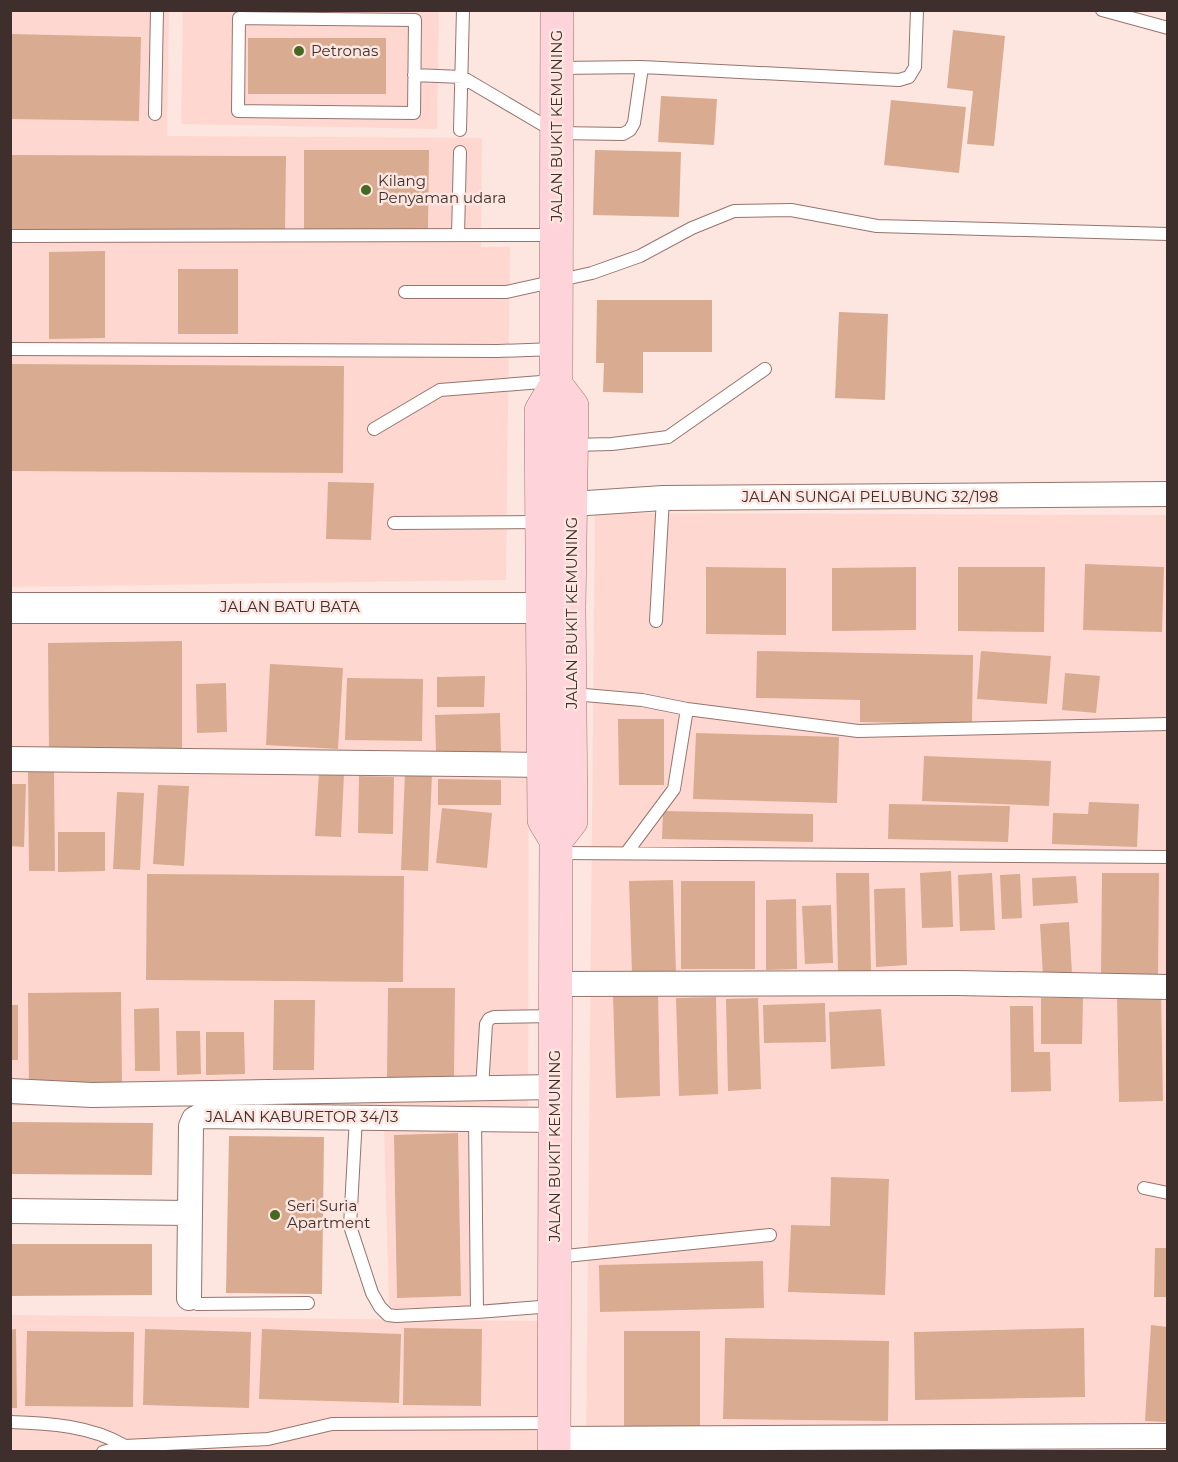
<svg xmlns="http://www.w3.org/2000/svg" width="1178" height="1462" viewBox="0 0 1178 1462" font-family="Montserrat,sans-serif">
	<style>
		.built { fill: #fed8d0 }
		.building { fill: #d9ab90 }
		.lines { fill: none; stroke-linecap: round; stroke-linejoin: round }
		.service-casing { stroke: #96746d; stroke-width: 14 }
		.minor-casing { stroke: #96746d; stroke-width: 26 }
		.tertiary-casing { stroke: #96746d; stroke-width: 32 }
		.secondary-casing { stroke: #96746d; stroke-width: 34 }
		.service { stroke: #fff; stroke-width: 12 }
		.minor { stroke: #fff; stroke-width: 24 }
		.tertiary { stroke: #fff; stroke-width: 30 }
		.secondary { stroke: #fed4da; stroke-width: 33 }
		.poi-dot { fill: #456921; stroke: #fde5e0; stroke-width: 2 }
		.labels { text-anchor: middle; stroke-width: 5; stroke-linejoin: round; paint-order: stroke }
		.poi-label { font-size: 15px; fill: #3e2f2c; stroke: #fde5e0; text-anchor: start }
		.street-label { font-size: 15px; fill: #3e2f2c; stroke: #fde5e0 }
	</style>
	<rect width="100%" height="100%" fill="#fde5e0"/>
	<!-- built -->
	<path class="built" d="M 10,11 L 169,11 L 167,136 L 482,138 L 481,247 L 510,247 L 506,580 L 11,587 Z
		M 183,11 L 439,11 L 437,129 L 181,124 Z
		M 595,513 L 1167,515 L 1167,1451 L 586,1452 Z
		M 10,620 L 529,620 L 528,1106 L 11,1106 Z
		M 384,1123 L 470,1125 L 473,1306 L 389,1309 Z
		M 11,1315 L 538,1321 L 538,1451 L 11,1452 Z"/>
	<!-- building -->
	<path class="building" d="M 953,30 L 1005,36 L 994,146 L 967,144 L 973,91 L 947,88 Z
		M 10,34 L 141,37 L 139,121 L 10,119 Z
		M 248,38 L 386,38 L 386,94 L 248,94 Z
		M 661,96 L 717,99 L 714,145 L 658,142 Z
		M 891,100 L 966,107 L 959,173 L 884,165 Z
		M 304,150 L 429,150 L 428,229 L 304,230 Z
		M 595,150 L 681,152 L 679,217 L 593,215 Z
		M 10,155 L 286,156 L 285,233 L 10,232 Z
		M 105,251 L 105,338 L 49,339 L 49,252 Z
		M 178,269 L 238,269 L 238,334 L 178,334 Z
		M 597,300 L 712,300 L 712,352 L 643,352 L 643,393 L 603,392 L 604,363 L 596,363 Z
		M 839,312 L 888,314 L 885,400 L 835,398 Z
		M 10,364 L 344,366 L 343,473 L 10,471 Z
		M 328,482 L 374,483 L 371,540 L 326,539 Z
		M 1085,564 L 1164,567 L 1162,632 L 1083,630 Z
		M 706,567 L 786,568 L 786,635 L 706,634 Z
		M 916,567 L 916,630 L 832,631 L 832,568 Z
		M 958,567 L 1045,567 L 1044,632 L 958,631 Z
		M 182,641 L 182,751 L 49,752 L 48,643 Z
		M 757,651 L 973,655 L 972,724 L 860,722 L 860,700 L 756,698 Z
		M 981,651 L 1051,656 L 1047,704 L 977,699 Z
		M 270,664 L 343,668 L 338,749 L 266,745 Z
		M 1065,673 L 1100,676 L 1096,713 L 1062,710 Z
		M 485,676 L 484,707 L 437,707 L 437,677 Z
		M 347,678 L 423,679 L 422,741 L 345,740 Z
		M 226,683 L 227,732 L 197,733 L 196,684 Z
		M 500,713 L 501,752 L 436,753 L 435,715 Z
		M 618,719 L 664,719 L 664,785 L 619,785 Z
		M 696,733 L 839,737 L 837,803 L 693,799 Z
		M 924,756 L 1051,761 L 1049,806 L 922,801 Z
		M 54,770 L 55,871 L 29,871 L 28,771 Z
		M 405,772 L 432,773 L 428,871 L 401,870 Z
		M 319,773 L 344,774 L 341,837 L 315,836 Z
		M 359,776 L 394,777 L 393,834 L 358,833 Z
		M 438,779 L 501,780 L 501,805 L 438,805 Z
		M 10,784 L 26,784 L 24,847 L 10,846 Z
		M 158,785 L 189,786 L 184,866 L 153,864 Z
		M 117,792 L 144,793 L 140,870 L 113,869 Z
		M 1089,802 L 1139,804 L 1137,847 L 1052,844 L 1053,813 L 1088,814 Z
		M 889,804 L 1010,806 L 1008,842 L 888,839 Z
		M 442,808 L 492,813 L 487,868 L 436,863 Z
		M 663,811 L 813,814 L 813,842 L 662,839 Z
		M 58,832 L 105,832 L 105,871 L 58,872 Z
		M 951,871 L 953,927 L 922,928 L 920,873 Z
		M 836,873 L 869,873 L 871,974 L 838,974 Z
		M 992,873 L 995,930 L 960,931 L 958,875 Z
		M 1102,873 L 1159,873 L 1158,978 L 1101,978 Z
		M 147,874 L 404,876 L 403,982 L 146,980 Z
		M 1020,874 L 1022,918 L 1002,919 L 1000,875 Z
		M 1076,876 L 1078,903 L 1033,906 L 1032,878 Z
		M 673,880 L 676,973 L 632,974 L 629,881 Z
		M 681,881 L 755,881 L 755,969 L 681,969 Z
		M 905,888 L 907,965 L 876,967 L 874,889 Z
		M 796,899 L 797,969 L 766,970 L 766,900 Z
		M 831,905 L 833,963 L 805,964 L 802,906 Z
		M 1069,922 L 1072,974 L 1043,976 L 1040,924 Z
		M 388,988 L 455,988 L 454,1078 L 387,1078 Z
		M 121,992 L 122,1086 L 29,1088 L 28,993 Z
		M 658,992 L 660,1096 L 616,1098 L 613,994 Z
		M 1161,994 L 1163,1101 L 1119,1102 L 1117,995 Z
		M 716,997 L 718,1094 L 679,1096 L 676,998 Z
		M 758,998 L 761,1089 L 728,1091 L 726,999 Z
		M 1041,998 L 1083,998 L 1082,1044 L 1041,1044 Z
		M 274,1000 L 315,1000 L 314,1070 L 273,1070 Z
		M 825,1003 L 826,1042 L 764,1043 L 763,1005 Z
		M 10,1005 L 18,1005 L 18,1060 L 10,1060 Z
		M 1010,1006 L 1033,1006 L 1034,1052 L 1050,1052 L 1051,1091 L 1011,1092 Z
		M 159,1008 L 160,1071 L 135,1071 L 134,1009 Z
		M 881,1009 L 885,1066 L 831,1069 L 829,1012 Z
		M 176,1031 L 200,1031 L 201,1074 L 177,1075 Z
		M 206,1032 L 244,1032 L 245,1074 L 206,1075 Z
		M 10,1122 L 153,1123 L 152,1175 L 10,1174 Z
		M 458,1133 L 461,1296 L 397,1298 L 394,1135 Z
		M 229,1136 L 324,1137 L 322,1294 L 226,1293 Z
		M 831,1177 L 889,1179 L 885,1295 L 788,1292 L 791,1225 L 830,1226 Z
		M 10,1244 L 152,1244 L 152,1295 L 10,1296 Z
		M 1155,1248 L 1168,1248 L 1168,1297 L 1154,1297 Z
		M 763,1261 L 764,1308 L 600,1312 L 599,1265 Z
		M 1151,1325 L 1168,1327 L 1168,1422 L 1145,1421 Z
		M 404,1328 L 482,1329 L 481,1406 L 403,1405 Z
		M 1084,1328 L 1085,1397 L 915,1400 L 914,1332 Z
		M 16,1329 L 17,1408 L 10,1408 L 10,1330 Z
		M 145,1329 L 251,1332 L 249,1408 L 143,1405 Z
		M 262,1329 L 401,1334 L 399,1403 L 259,1399 Z
		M 27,1331 L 134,1332 L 133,1407 L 25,1406 Z
		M 624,1331 L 700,1331 L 700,1429 L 624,1430 Z
		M 725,1338 L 889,1341 L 888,1421 L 723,1419 Z"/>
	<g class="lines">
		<defs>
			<path id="service" d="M 1102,10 L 1168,28
				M 239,18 L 415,20 L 414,113 L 238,111 Z
				M 559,68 L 642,67 L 899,80 L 909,77 L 915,67 L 917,10
				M 414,75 L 462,77 L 557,133 L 623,134 L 630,130 L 634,123 L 642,67
				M 155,114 L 157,10
				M 460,130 L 463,10
				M 458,235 L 460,152
				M 10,236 L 555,235
				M 405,292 L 506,292 L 592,273 L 640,256 L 692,228 L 734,211 L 791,210 L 877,226 L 1168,234
				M 10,349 L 498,351 L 555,349
				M 374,429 L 440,390 L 554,381
				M 572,445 L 612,444 L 668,437 L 765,369
				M 394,523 L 541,522
				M 656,621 L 663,498
				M 573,694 L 642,700 L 687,709 L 858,731 L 1168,724
				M 627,852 L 674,789 L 687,709
				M 557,853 L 1168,857
				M 482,1088 L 486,1024 L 489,1019 L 494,1017 L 555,1016
				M 356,1117 L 350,1226 L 372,1293 L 380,1307 L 388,1315 L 396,1316 L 477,1312
				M 475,1118 L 477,1312 L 553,1306
				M 1144,1188 L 1168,1193
				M 556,1257 L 770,1235
				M 189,1298 L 197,1304 L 308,1303
				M 10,1422 C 49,1423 92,1426 125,1446
				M 103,1452 L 125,1446 L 268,1439 L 332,1424 L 552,1423"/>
			<path id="minor" d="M 572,504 L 663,498 L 1168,494
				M 10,759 L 544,765
				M 555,984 L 958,983 L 1168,987
				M 10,1091 L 92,1095 L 555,1087
				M 10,1211 L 190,1213
				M 189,1298 L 191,1126 L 194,1119 L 200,1116 L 555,1120
				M 554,1439 L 1168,1436"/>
			<path id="tertiary" d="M 10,608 L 566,608"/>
			<path id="secondary" d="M 556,840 L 571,821 L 569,608 L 572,406 L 556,385
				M 554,1452 L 556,840 L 544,820 L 541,411 L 556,385 L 557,10"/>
		</defs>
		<!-- service casing -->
		<use href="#service" class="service-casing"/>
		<!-- minor casing -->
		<use href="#minor" class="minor-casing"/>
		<!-- tertiary casing -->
		<use href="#tertiary" class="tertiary-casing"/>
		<!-- secondary casing -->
		<use href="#secondary" class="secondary-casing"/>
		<!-- service -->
		<use href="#service" class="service"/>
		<!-- minor -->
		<use href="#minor" class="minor"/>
		<!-- tertiary -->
		<use href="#tertiary" class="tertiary"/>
		<!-- secondary -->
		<use href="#secondary" class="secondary"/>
	</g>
	<!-- markers -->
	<g class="poi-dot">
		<circle cx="299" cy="51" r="6"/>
		<circle cx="366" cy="190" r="6"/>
		<circle cx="275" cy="1215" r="6"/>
	</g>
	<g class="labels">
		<!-- poi labels -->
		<g class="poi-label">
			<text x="311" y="56">Petronas</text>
			<text x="378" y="186">Kilang<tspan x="378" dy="17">Penyaman udara</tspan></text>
			<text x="287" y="1211">Seri Suria<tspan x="287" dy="17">Apartment</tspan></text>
		</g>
		<!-- street labels -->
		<g class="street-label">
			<text transform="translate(557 126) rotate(-90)" y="5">JALAN BUKIT KEMUNING</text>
			<text x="870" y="502">JALAN SUNGAI PELUBUNG 32/198</text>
			<text x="290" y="612">JALAN BATU BATA</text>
			<text transform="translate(572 613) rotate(-90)" y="5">JALAN BUKIT KEMUNING</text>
			<text x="302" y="1122">JALAN KABURETOR 34/13</text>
			<text transform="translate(555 1146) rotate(-90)" y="5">JALAN BUKIT KEMUNING</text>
		</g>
	</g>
	<!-- border -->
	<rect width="1178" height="1462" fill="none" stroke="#3e2f2c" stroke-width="24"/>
</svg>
